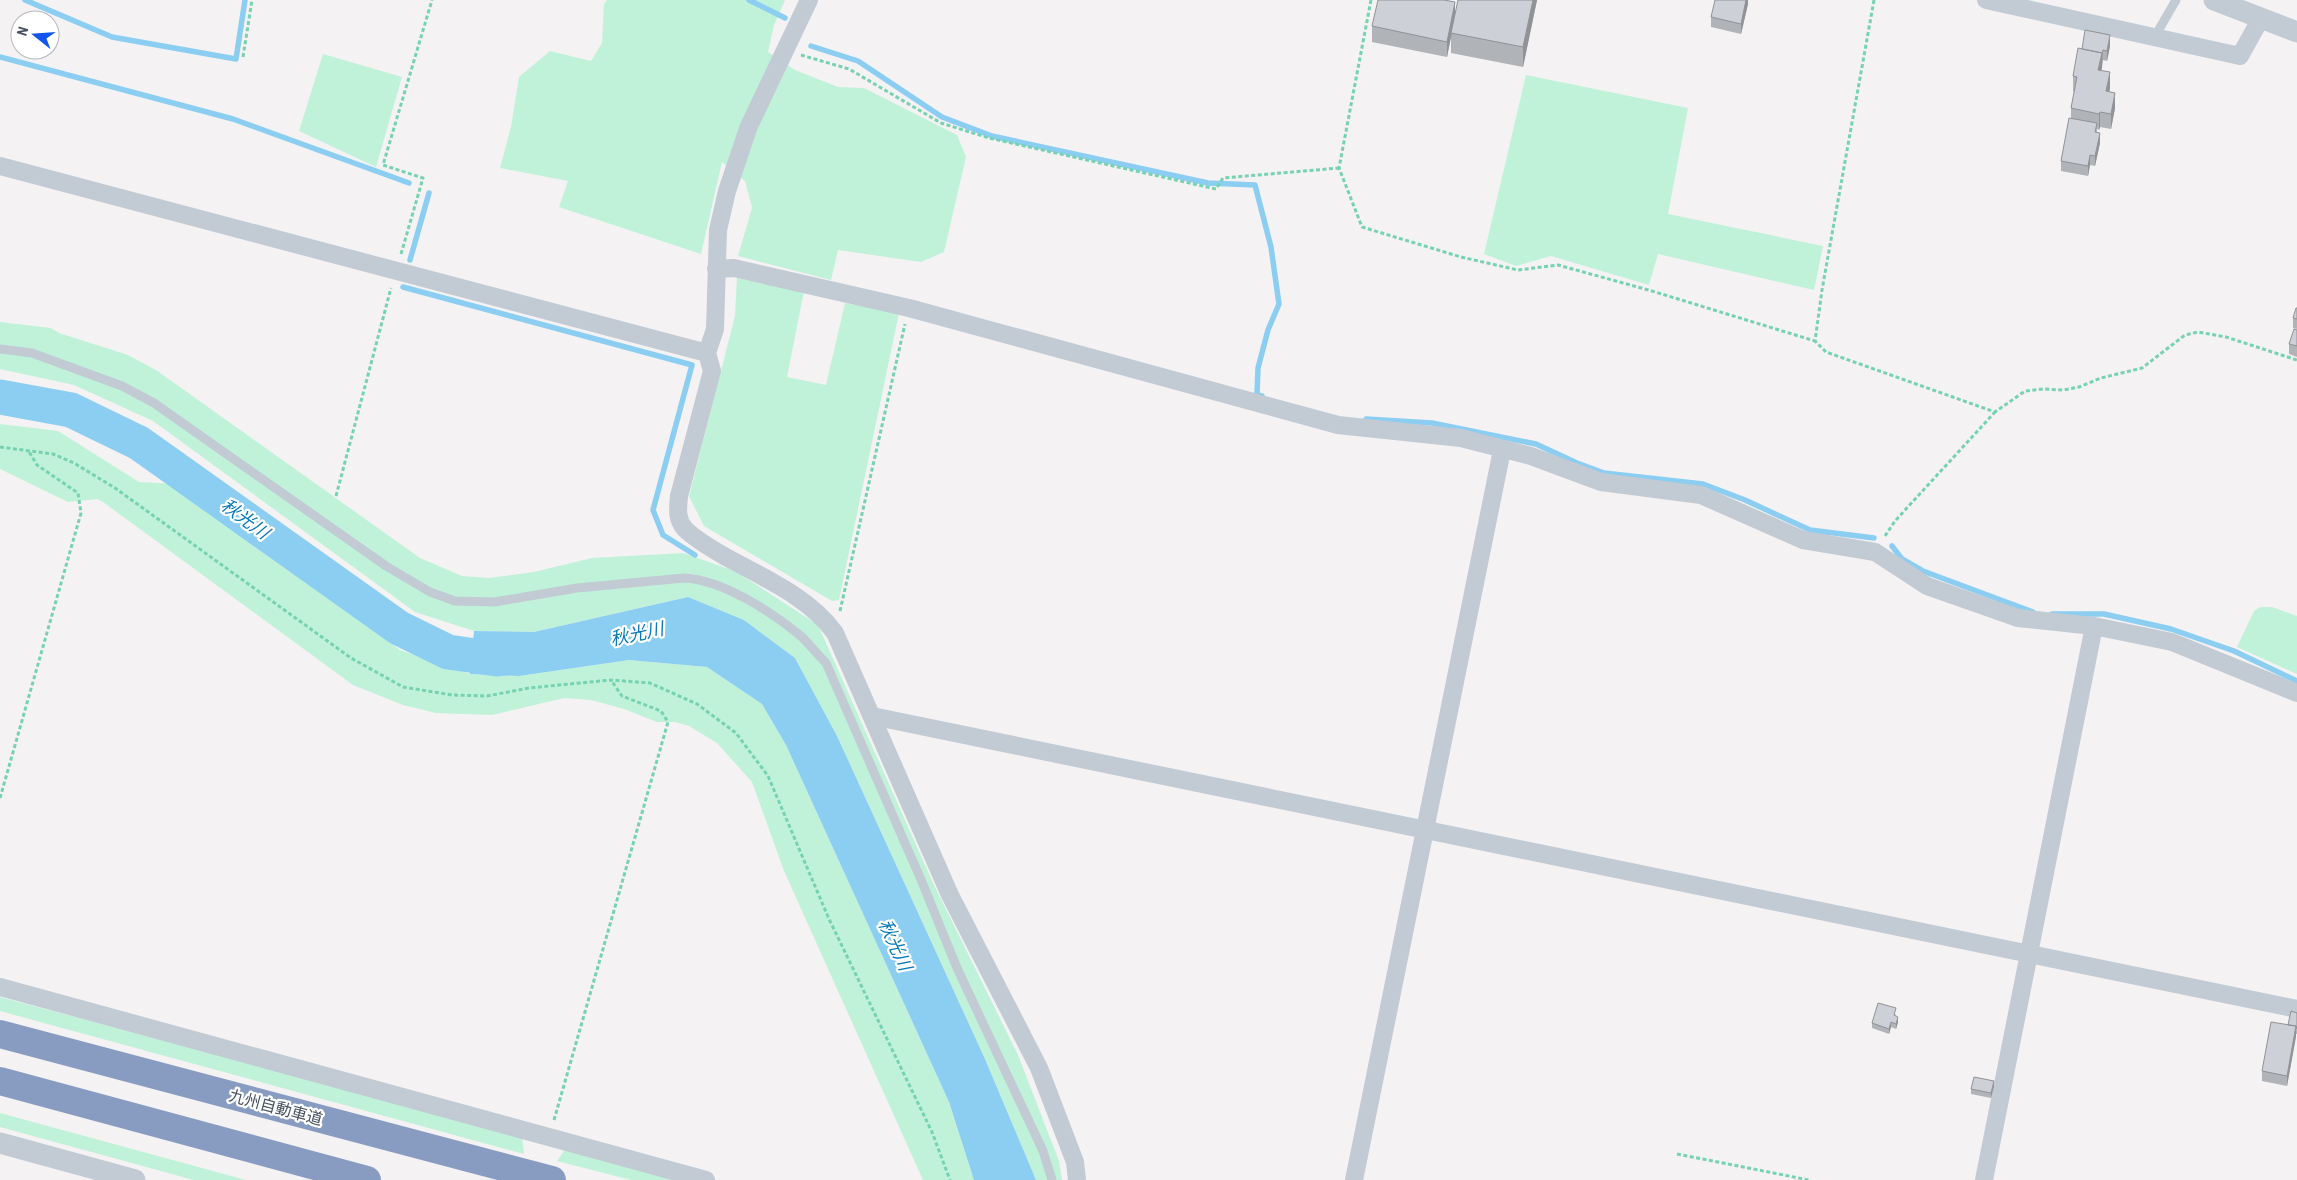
<svg xmlns="http://www.w3.org/2000/svg" width="2297" height="1180" viewBox="0 0 2297 1180" font-family="'Roboto Condensed','Noto Sans JP',sans-serif">
	<style>
		.green { fill: #c0f2da }
		.water { fill: #8bcef1 }
		.lines { fill: none; stroke-linecap: round; stroke-linejoin: round }
		.stream { stroke: #8bcef1; stroke-width: 5.5 }
		.river { stroke: #8bcef1; stroke-width: 35 }
		.path { stroke: #76d2b1; stroke-width: 3; stroke-dasharray: 4 2.5; stroke-linecap: butt }
		.service { stroke: #c2cad4; stroke-width: 9 }
		.minor { stroke: #c2cad4; stroke-width: 18 }
		.tertiary { stroke: #c2cad4; stroke-width: 21 }
		.motorway { stroke: #889cc2; stroke-width: 28 }
		.wall { fill: #b0b3b8 }
		.shaded-wall { fill: #909296 }
		.building { fill: #cdd0d6; stroke: #909296 }
		.labels { text-anchor: middle; stroke-width: 4.5; stroke-linejoin: round; paint-order: stroke }
		.street-label { font-size: 16px; fill: #485260; stroke: #fff }
		.water-label { font-size: 18px; font-style: italic; fill: #0679b6; stroke: #fff }
	</style>
	<rect width="100%" height="100%" fill="#f4f2f2"/>
	<!-- green -->
	<path class="green" d="M 607,0 L 785,0 L 774,25 L 768,52 L 795,70 L 838,87 L 864,88 L 957,135 L 966,157 L 944,252 L 921,262 L 838,250 L 831,280 L 738,256 L 752,208 L 745,181 L 722,162 L 701,254 L 559,207 L 568,181 L 500,168 L 511,127 L 519,77 L 550,51 L 591,61 L 602,43 L 604,4 Z
		M 323,54 L 402,77 L 376,167 L 299,131 Z
		M 1526,75 L 1688,108 L 1668,214 L 1823,246 L 1814,290 L 1658,254 L 1649,285 L 1551,256 L 1516,266 L 1484,254 Z
		M 737,278 L 804,291 L 787,377 L 826,385 L 845,303 L 899,313 L 839,600 L 832,601 L 704,526 L 689,496 L 735,316 Z
		M 0,322 L 51,328 L 59,333 L 128,355 L 156,370 L 420,558 L 462,576 L 489,578 L 534,572 L 592,558 L 683,553 L 735,571 L 818,625 L 934,885 L 1018,1055 L 1059,1161 L 1062,1180 L 1036,1180 L 985,1059 L 837,736 L 795,658 L 744,620 L 688,597 L 534,632 L 474,631 L 415,612 L 153,421 L 74,385 L 0,369 Z
		M 0,424 L 58,431 L 139,482 L 175,484 L 400,650 L 470,674 L 519,676 L 629,660 L 707,667 L 762,704 L 786,745 L 949,1102 L 974,1180 L 923,1180 L 784,871 L 752,782 L 717,743 L 689,726 L 675,722 L 657,722 L 624,709 L 591,700 L 564,698 L 492,715 L 436,713 L 403,705 L 353,685 L 103,502 L 97,499 L 68,502 L 0,469 Z
		M 2260,607 L 2272,607 L 2297,616 L 2297,674 L 2237,647 L 2254,611 Z
		M 0,997 L 522,1136 L 524,1154 L 0,1011 Z
		M 0,1113 L 246,1180 L 194,1180 L 0,1127 Z
		M 566,1148 L 685,1180 L 631,1180 L 557,1161 Z"/>
	<!-- water -->
	<path class="water" d="M 688,597 L 744,620 L 795,658 L 837,736 L 985,1059 L 1036,1180 L 974,1180 L 949,1102 L 786,745 L 762,704 L 707,667 L 629,660 L 519,676 L 470,674 L 474,631 L 534,632 Z"/>
	<g class="lines">
		<!-- stream -->
		<path class="stream" d="M 25,0 L 112,37 L 236,59 L 245,0
			M 749,0 L 785,18
			M 811,46 L 858,61 L 942,117 L 992,136 L 1208,183 L 1255,185 L 1271,247 L 1279,304 L 1268,330 L 1258,368 L 1257,395 L 1262,396
			M 0,57 L 233,119 L 409,183
			M 410,260 L 429,193
			M 403,287 L 692,365 L 653,510 L 663,535 L 695,555
			M 1366,419 L 1432,423 L 1536,444 L 1577,463 L 1604,473 L 1703,484 L 1745,500 L 1810,530 L 1874,538
			M 1892,546 L 1902,559 L 1923,571 L 2033,612
			M 2052,614 L 2104,614 L 2171,629 L 2234,651 L 2297,681"/>
		<!-- river -->
		<path class="river" d="M 0,397 L 71,410 L 139,443 L 399,628 L 448,652 L 497,659 L 520,656"/>
		<!-- path -->
		<path class="path" d="M 1371,0 L 1339,168 L 1362,227 L 1461,257 L 1518,270 L 1558,265 L 1652,291 L 1815,341
			M 1874,0 L 1822,290 L 1815,341 L 1826,352 L 1995,412 L 2025,391 L 2043,389 L 2063,390 L 2079,387 L 2101,378 L 2142,368 L 2185,335 L 2198,332 L 2226,337 L 2297,360
			M 801,55 L 849,69 L 941,123 L 989,138 L 1216,189 L 1223,178 L 1339,168
			M 243,57 L 252,0
			M 401,254 L 423,178 L 383,165 L 432,0
			M 0,447 L 53,454 L 74,463 L 115,488 L 351,658 L 403,687 L 452,695 L 487,696 L 529,688 L 611,680 L 650,683 L 697,704 L 736,733 L 768,776 L 829,919 L 932,1132 L 950,1180
			M 336,496 L 391,288
			M 1885,536 L 1895,521 L 1995,412
			M 840,611 L 905,324
			M 0,798 L 81,513 L 78,493 L 37,465 L 28,450
			M 554,1120 L 668,722 L 661,711 L 622,696 L 611,680
			M 1677,1154 L 1809,1180"/>
		<!-- service -->
		<path class="service" d="M 2154,38 L 2176,0
			M 0,349 L 32,353 L 122,386 L 154,403 L 386,566 L 430,592 L 455,601 L 495,602 L 577,588 L 684,578 C 723,580 772,612 802,637 C 810,645 818,655 826,663 L 922,882 L 957,968 L 1043,1151 L 1052,1180"/>
		<!-- minor -->
		<path class="minor" d="M 809,0 L 749,126 L 727,191 L 718,230 L 715,329 L 707,353 L 712,371 L 679,496 C 678,508 676,519 685,529 C 696,540 712,549 726,557 C 764,578 809,597 835,633 L 950,895 L 1039,1068 L 1075,1162 L 1077,1180
			M 1986,0 L 2240,56 L 2261,18
			M 0,166 L 707,353
			M 716,269 L 734,268 L 909,308 L 1338,425 L 1461,438 L 1531,456 L 1601,482 L 1701,495 L 1803,540 L 1875,552 L 1927,586 L 2018,618 L 2094,626 L 2172,642 L 2297,693
			M 872,716 L 2297,1009
			M 0,987 L 706,1180
			M 1354,1180 L 1502,450
			M 1984,1180 L 2094,626"/>
		<!-- tertiary -->
		<path class="tertiary" d="M 2214,0 L 2297,32
			M 0,1143 L 135,1180"/>
		<!-- motorway -->
		<path class="motorway" d="M 0,1034 L 552,1180
			M 0,1081 L 367,1180"/>
	</g>
	<!-- wall -->
	<path class="wall" d="M 1458,0 L 1537,0 L 1523,67 L 1451,53 L 1451,36 L 1447,57 L 1372,42 L 1372,26 L 1455,14 Z
		M 1748,0 L 1748,4 L 1741,34 L 1711,27 L 1711,17 Z
		M 2110,46 L 2107,61 L 2103,60 L 2101,71 L 2110,88 L 2109,92 L 2115,108 L 2111,129 L 2100,127 L 2099,130 L 2097,129 L 2097,132 L 2100,143 L 2095,166 L 2090,165 L 2088,176 L 2061,171 L 2061,161 L 2071,118 L 2071,108 L 2074,92 L 2073,91 L 2073,76 L 2082,49 Z
		M 2297,308 L 2297,329 L 2293,328 L 2293,318 Z
		M 2297,330 L 2297,357 L 2289,354 L 2289,344 Z
		M 2297,1013 L 2297,1034 L 2296,1034 L 2287,1086 L 2262,1081 L 2262,1071 L 2288,1025 Z
		M 1896,1014 L 1895,1016 L 1898,1022 L 1896,1029 L 1891,1027 L 1889,1034 L 1872,1028 L 1872,1023 Z
		M 1994,1086 L 1991,1098 L 1971,1094 L 1971,1089 Z"/>
	<!-- shaded-wall -->
	<path class="shaded-wall" d="M 1533,0 L 1537,0 L 1523,67 L 1523,47 Z
		M 1746,0 L 1748,0 L 1748,4 L 1741,34 L 1741,24 Z
		M 1455,2 L 1455,17 L 1447,57 L 1447,42 Z
		M 2110,35 L 2110,46 L 2107,61 L 2107,51 Z
		M 2103,50 L 2102,68 L 2098,85 L 2098,70 Z
		M 2110,72 L 2110,88 L 2106,106 L 2106,91 Z
		M 2115,93 L 2115,108 L 2111,129 L 2111,114 Z
		M 2100,112 L 2100,127 L 2099,130 L 2099,114 Z
		M 2100,133 L 2100,143 L 2095,166 L 2095,156 Z
		M 2090,155 L 2090,165 L 2088,176 L 2088,166 Z
		M 1898,1017 L 1898,1022 L 1896,1029 L 1896,1024 Z
		M 1891,1022 L 1891,1027 L 1889,1034 L 1889,1029 Z
		M 2296,1026 L 2296,1037 L 2287,1086 L 2287,1076 Z
		M 1994,1081 L 1994,1086 L 1991,1098 L 1991,1093 Z"/>
	<!-- building -->
	<path class="building" d="M 1378,0 L 1444,0 L 1455,2 L 1447,42 L 1372,26 Z
		M 1458,0 L 1533,0 L 1523,47 L 1451,33 Z
		M 1715,0 L 1746,0 L 1741,24 L 1711,17 Z
		M 2085,30 L 2110,35 L 2107,51 L 2103,50 L 2102,53 L 2082,49 Z
		M 2078,48 L 2102,53 L 2098,70 L 2110,72 L 2106,91 L 2115,93 L 2111,114 L 2100,112 L 2099,114 L 2071,108 L 2077,77 L 2073,76 Z
		M 2069,118 L 2097,123 L 2095,132 L 2100,133 L 2095,156 L 2090,155 L 2088,166 L 2061,161 Z
		M 2296,308 L 2297,308 L 2297,319 L 2293,318 Z
		M 2294,329 L 2297,330 L 2297,346 L 2289,344 Z
		M 1878,1003 L 1896,1008 L 1894,1015 L 1898,1017 L 1896,1024 L 1891,1022 L 1889,1029 L 1872,1023 Z
		M 2291,1011 L 2297,1013 L 2297,1029 L 2296,1026 L 2288,1025 Z
		M 2271,1022 L 2296,1026 L 2287,1076 L 2262,1071 Z
		M 1974,1077 L 1994,1081 L 1991,1093 L 1971,1089 Z"/>
	<g class="labels">
		<!-- street labels -->
		<g class="street-label">
			<text transform="translate(276 1107) rotate(15)" y="6">九州自動車道</text>
		</g>
		<!-- water labels -->
		<g class="water-label">
			<text transform="translate(245 519) rotate(36)" y="6">秋光川</text>
			<text transform="translate(637 634) rotate(-12)" y="6">秋光川</text>
			<text transform="translate(895 945) rotate(65)" y="6">秋光川</text>
		</g>
	</g>
	<!-- north arrow -->
	<g transform="translate(35 35) rotate(287)"><circle r="24" fill="#ffffff" stroke="#b6babf"/>
	<path d="M0-4L9 19L0 12L-9 19Z" fill="#1254ee"/>
	<text y="-8" font-size="14" font-weight="bold" text-anchor="middle" fill="#485260">N</text>
	</g>
</svg>
